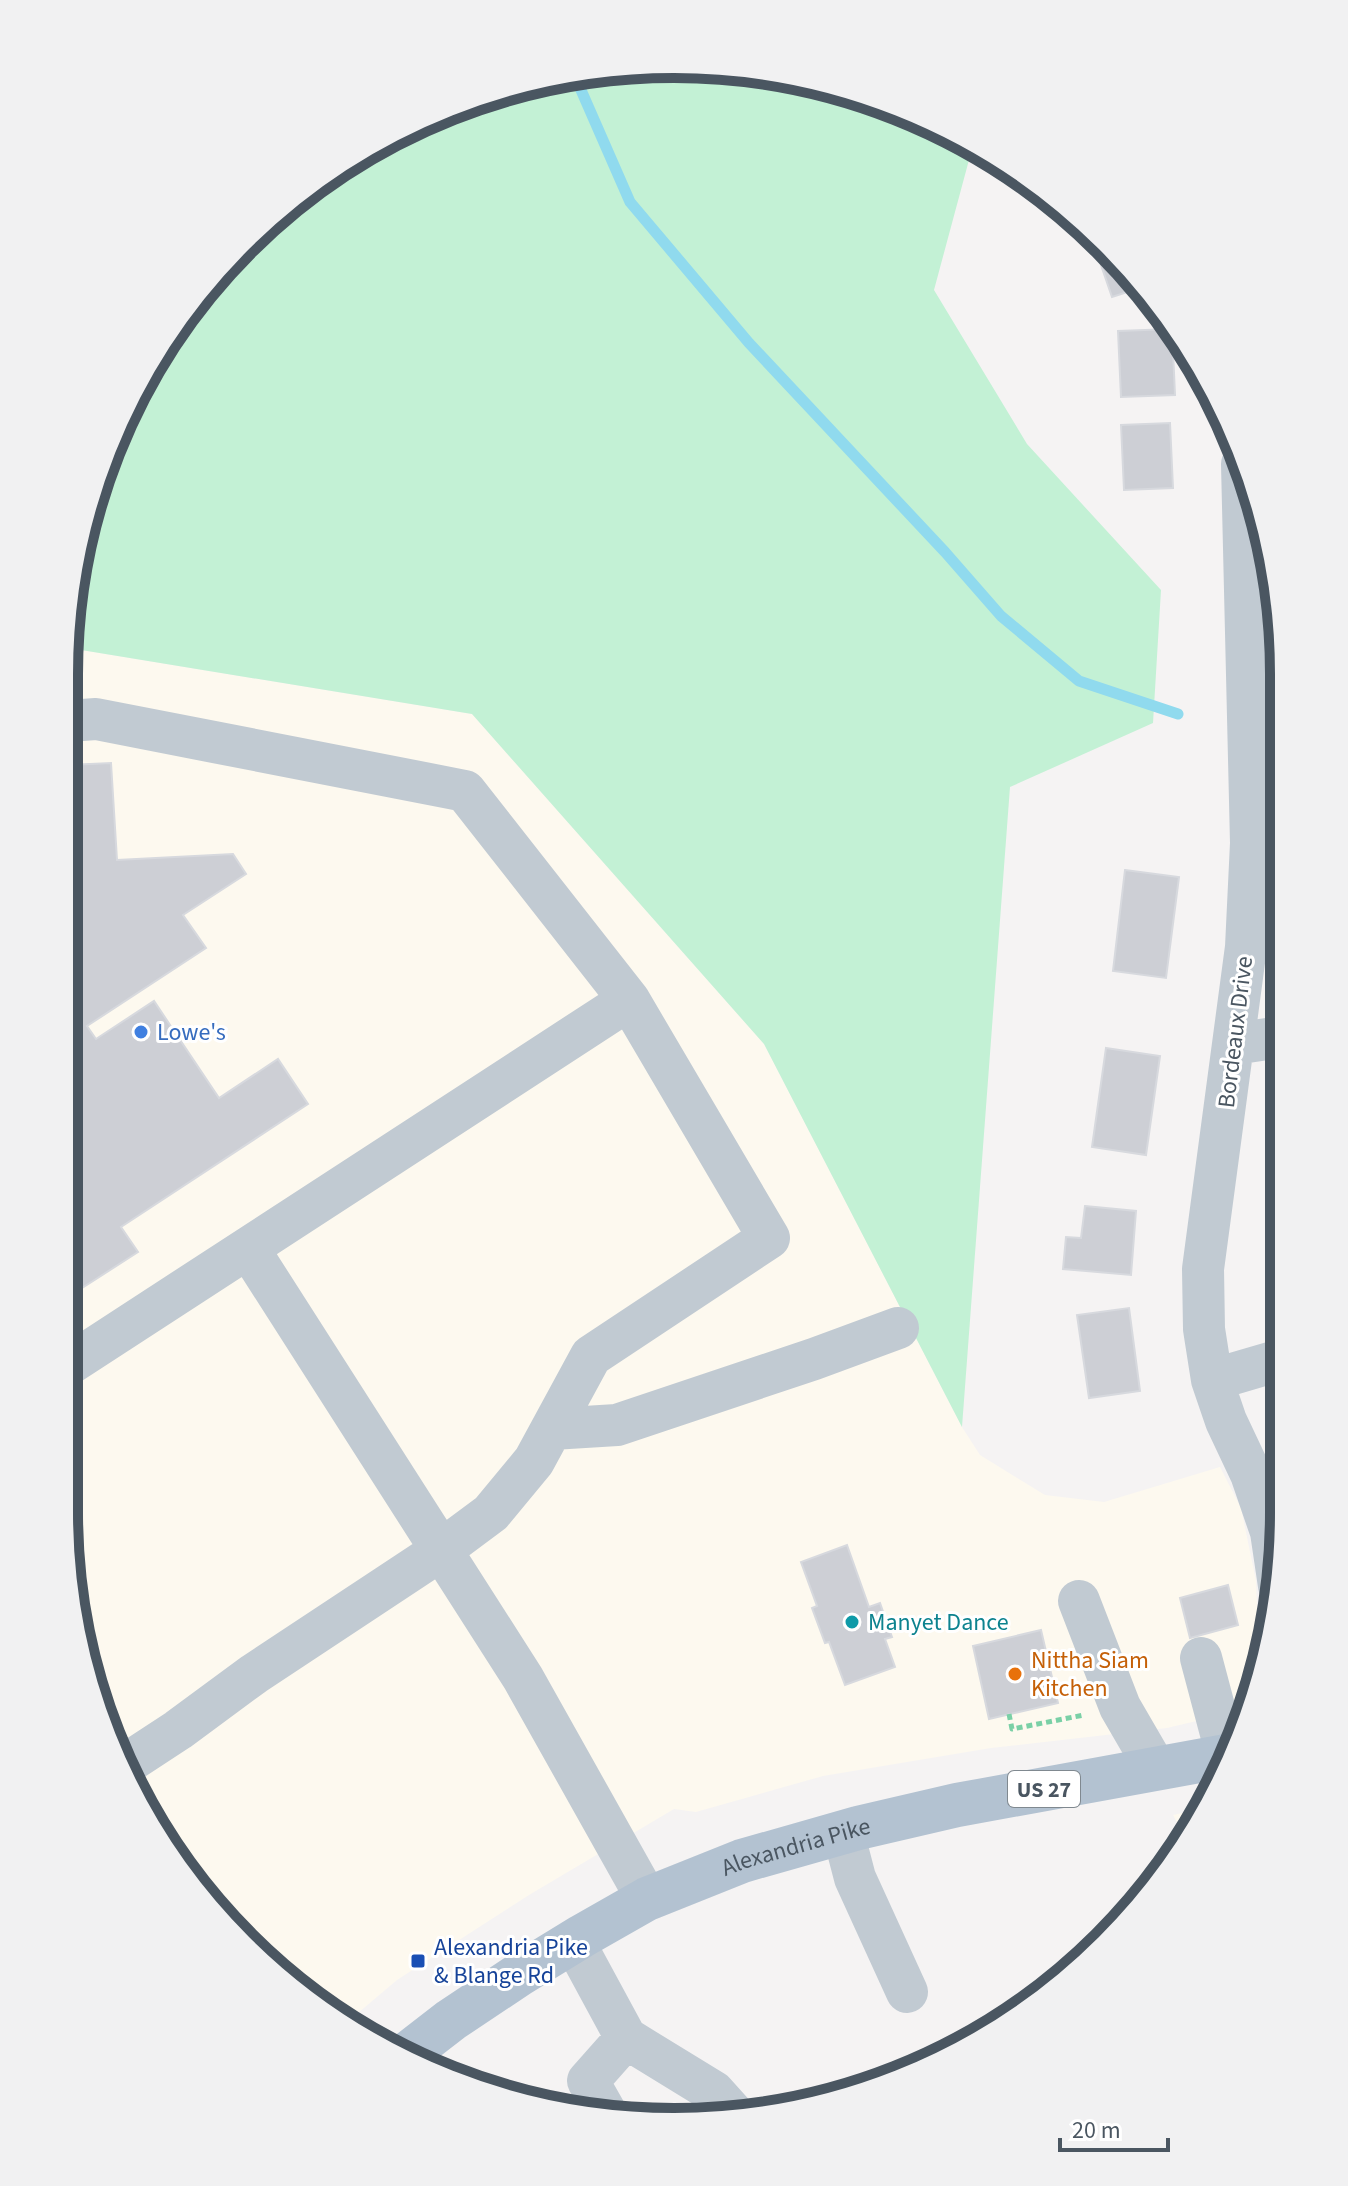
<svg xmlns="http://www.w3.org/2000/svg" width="1348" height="2186" viewBox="0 0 1348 2186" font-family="'Source Sans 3',sans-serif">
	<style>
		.commercial { fill: #fdf9ef }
		.green { fill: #c3f1d5 }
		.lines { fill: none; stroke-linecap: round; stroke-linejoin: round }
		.stream { stroke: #90daee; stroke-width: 11 }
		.building { fill: #cdcfd5; stroke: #d7d9de; stroke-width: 2 }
		.path { stroke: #7ad0a6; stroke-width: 5; stroke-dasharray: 6 4; stroke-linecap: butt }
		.minor { stroke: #c1cad2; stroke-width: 42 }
		.major { stroke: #b3c2d1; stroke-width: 44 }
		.shop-dot { fill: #3f7fe0; stroke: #fff; stroke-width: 3 }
		.culture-dot { fill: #0f9aa8; stroke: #fff; stroke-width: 3 }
		.food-dot { fill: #e8710a; stroke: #fff; stroke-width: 3 }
		.transit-dot { fill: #1a4fb4; stroke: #fff; stroke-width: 3 }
		.labels { text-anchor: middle; stroke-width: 6; stroke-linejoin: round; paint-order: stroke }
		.shield { fill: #fff; stroke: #808990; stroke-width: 2 }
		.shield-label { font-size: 22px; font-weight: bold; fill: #4a5661 }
		.shop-label { font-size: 24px; fill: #366cbe; stroke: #fff; text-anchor: start }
		.street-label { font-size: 24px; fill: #4a5661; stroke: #fff }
		.culture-label { font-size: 24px; fill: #0d838f; stroke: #fff; text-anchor: start }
		.food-label { font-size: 24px; fill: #c56008; stroke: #fff; text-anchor: start }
		.transit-label { font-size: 24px; fill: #164399; stroke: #fff; text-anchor: start }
		.rim { fill: none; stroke: #4a5661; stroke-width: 10 }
	</style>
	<rect width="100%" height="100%" fill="#f5f3f3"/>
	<!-- commercial -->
	<path class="commercial" d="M 69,648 L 472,714 L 764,1044 L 962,1427 L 980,1455 L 1045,1495 L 1104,1502 L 1220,1467 L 1241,1508 L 1256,1581 L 1259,1665 L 1247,1709 L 1167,1728 L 991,1748 L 823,1776 L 696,1812 L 674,1809 L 529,1895 L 397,1980 L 345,2024 L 335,2019 L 190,1883 L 96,1708 L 64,1512 Z
		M 1201,1809 L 1185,1837 L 1173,1815 Z"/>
	<!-- green -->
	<path class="green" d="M 713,65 L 831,85 L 943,127 L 973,145 L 934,290 L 1027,444 L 1161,590 L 1153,723 L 1010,787 L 962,1427 L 764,1044 L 472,714 L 69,648 L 69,595 L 110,441 L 190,303 L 271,216 L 369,146 L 478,97 L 594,69 Z"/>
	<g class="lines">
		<!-- stream -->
		<path class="stream" d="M 574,74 L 630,202 L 749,343 L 945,552 L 1001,616 L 1079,681 L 1178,714"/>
	</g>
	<!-- building -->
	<path class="building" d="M 1093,235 L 1133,272 L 1143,287 L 1112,297 L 1091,236 Z
		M 1172,329 L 1175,395 L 1121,397 L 1118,331 Z
		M 1170,423 L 1173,488 L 1124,490 L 1121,425 Z
		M 111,763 L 117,860 L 233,854 L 246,874 L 183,915 L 206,948 L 87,1026 L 96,1039 L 154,1001 L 219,1098 L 278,1059 L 308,1104 L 121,1227 L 138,1252 L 65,1299 L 68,765 Z
		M 1125,870 L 1179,877 L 1166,978 L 1113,971 Z
		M 1106,1048 L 1160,1056 L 1146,1155 L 1092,1147 Z
		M 1085,1206 L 1136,1211 L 1131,1275 L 1063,1269 L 1066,1237 L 1081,1238 Z
		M 1129,1308 L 1140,1391 L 1089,1398 L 1077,1315 Z
		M 847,1545 L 869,1607 L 880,1603 L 892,1637 L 885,1639 L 895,1667 L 845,1685 L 829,1642 L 825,1643 L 812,1608 L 817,1606 L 801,1562 Z
		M 1228,1585 L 1238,1625 L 1190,1638 L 1180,1598 Z
		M 1041,1630 L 1058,1703 L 989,1719 L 973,1646 Z"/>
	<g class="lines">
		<!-- path -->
		<path class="path" d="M 1009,1714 L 1012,1729 L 1084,1715"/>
		<!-- minor -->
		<path class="minor" d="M 1242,464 L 1251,843 L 1246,947 L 1203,1269 L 1204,1329 L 1212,1380 L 1226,1421 L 1251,1474 L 1271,1532 L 1279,1586
			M 68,721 L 96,719 L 465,791 L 629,1000 L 769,1238 L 591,1356 L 534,1461 L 491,1513 L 440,1551 L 254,1674 L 178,1730 L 126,1764
			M 1234,1044 L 1281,1037
			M 248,1248 L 523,1678 L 647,1899
			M 65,1367 L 629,1000
			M 1212,1380 L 1280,1360
			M 552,1429 L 617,1425 L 814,1359 L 898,1328
			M 1079,1601 L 1120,1707 L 1156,1769
			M 1201,1658 L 1227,1756
			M 843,1832 L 855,1878 L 907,1992
			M 574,1942 L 626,2038 L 714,2092 L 732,2112
			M 605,2111 L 588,2081 L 626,2038"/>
		<!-- major -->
		<path class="major" id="s1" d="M 407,2054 L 451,2020 L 520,1974 L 582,1936 L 647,1899 L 742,1861 L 858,1828 L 957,1805 L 1232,1755"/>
	</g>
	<!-- markers -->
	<circle class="shop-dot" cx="141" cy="1032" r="8"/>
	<circle class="culture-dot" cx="852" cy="1622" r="8"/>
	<circle class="food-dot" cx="1015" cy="1674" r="8"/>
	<rect class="transit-dot" x="410" y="1953" width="16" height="16" rx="4"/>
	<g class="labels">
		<!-- shield labels -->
		<rect class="shield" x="1008" y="1771" width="72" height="36" rx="6"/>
		<g class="shield-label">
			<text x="1044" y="1797">US 27</text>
		</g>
		<!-- shop labels -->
		<g class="shop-label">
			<text x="157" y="1040">Lowe's</text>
		</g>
		<!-- street labels -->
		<g class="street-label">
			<text transform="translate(1235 1032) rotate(-83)" y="8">Bordeaux Drive</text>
			<text dy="8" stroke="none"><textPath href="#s1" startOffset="444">Alexandria Pike</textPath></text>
		</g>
		<!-- culture labels -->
		<g class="culture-label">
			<text x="868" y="1630">Manyet Dance</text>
		</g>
		<!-- food labels -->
		<g class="food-label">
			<text x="1031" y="1668">Nittha Siam<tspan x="1031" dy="28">Kitchen</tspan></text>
		</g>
		<!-- transit labels -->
		<g class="transit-label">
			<text x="434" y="1955">Alexandria Pike<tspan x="434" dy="28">&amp; Blange Rd</tspan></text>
		</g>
	</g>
	<!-- crop -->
	<path d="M0 0H1348V2186H0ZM674 78H674A596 596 0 0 1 1270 674V1512A596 596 0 0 1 674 2108H674A596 596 0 0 1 78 1512V674A596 596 0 0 1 674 78Z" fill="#f1f1f2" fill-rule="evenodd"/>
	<path class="rim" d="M674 78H674A596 596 0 0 1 1270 674V1512A596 596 0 0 1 674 2108H674A596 596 0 0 1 78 1512V674A596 596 0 0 1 674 78Z"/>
	<!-- scale -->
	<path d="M1060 2138v12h108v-12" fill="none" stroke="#4a5661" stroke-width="4"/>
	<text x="1072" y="2138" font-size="24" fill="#4a5661" stroke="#ffffff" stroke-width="6" paint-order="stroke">20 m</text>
</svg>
